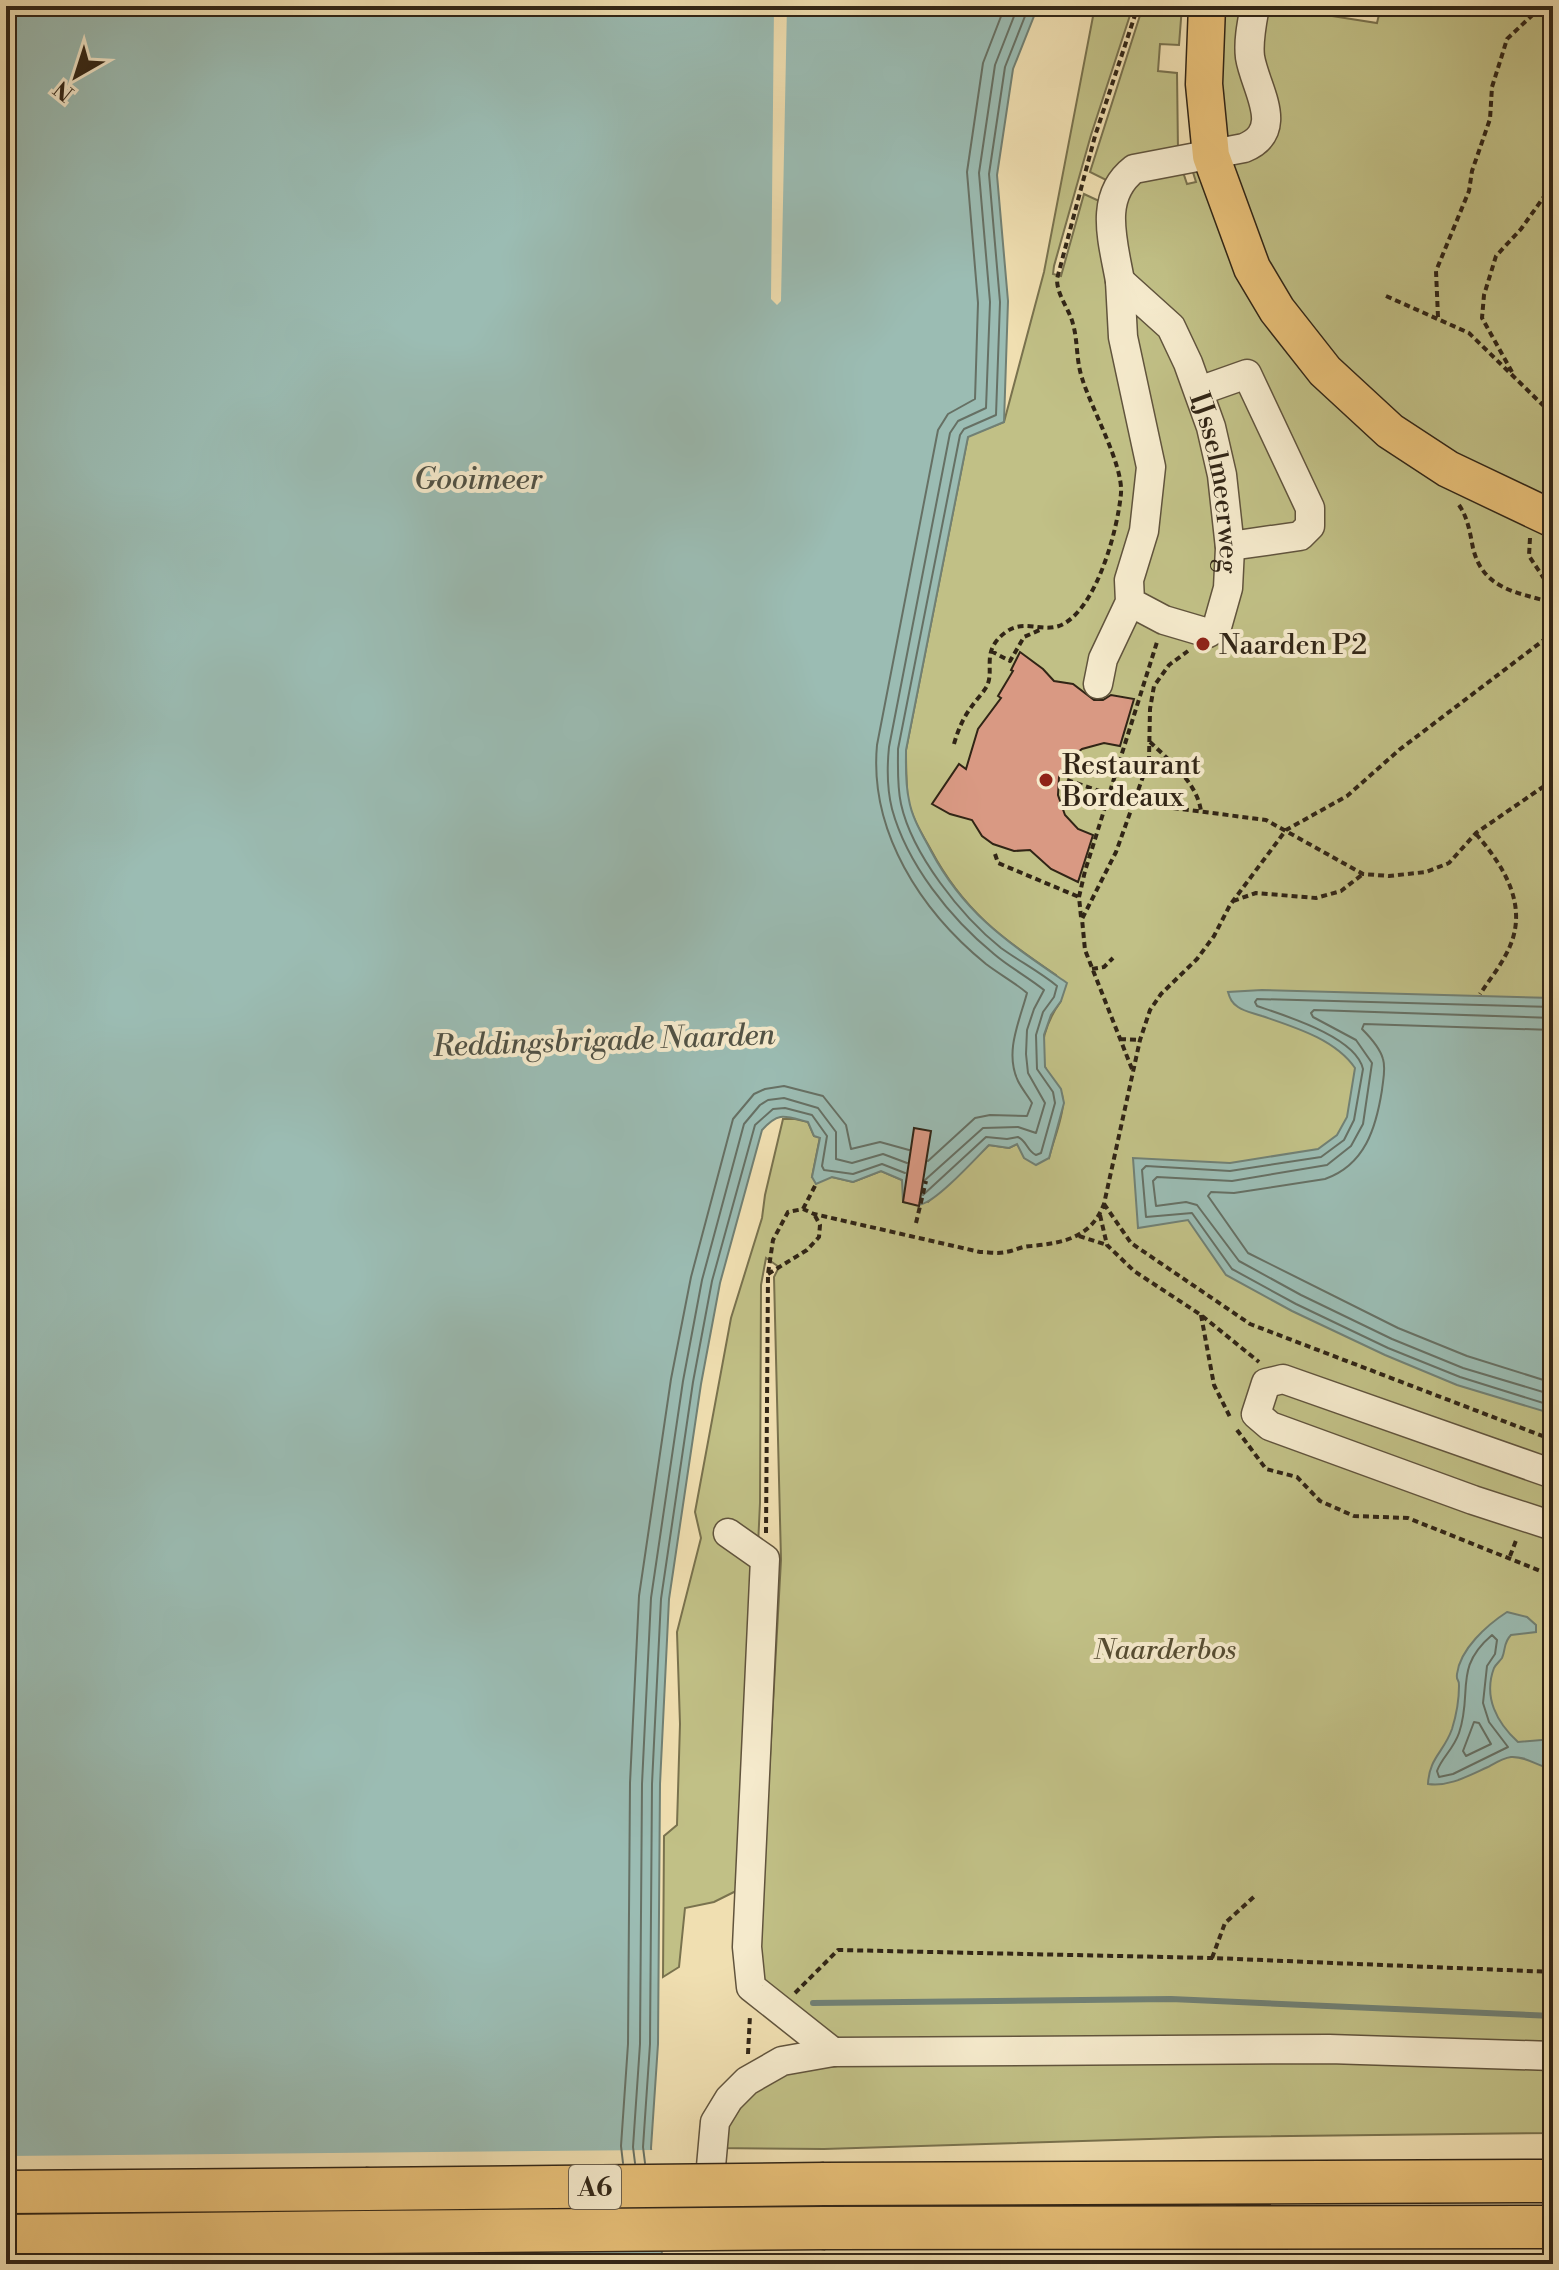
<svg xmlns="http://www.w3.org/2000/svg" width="1559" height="2270" viewBox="0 0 1559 2270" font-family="'Libre Bodoni',serif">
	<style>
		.green { fill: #c1c086; stroke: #79724e; stroke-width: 2 }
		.water { fill: #9bbcb3; stroke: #718074; stroke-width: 2 }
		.pier { fill: #f0dfb1 }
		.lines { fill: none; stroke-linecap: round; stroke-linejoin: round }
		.shore { stroke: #667064; stroke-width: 2 }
		.stream { stroke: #718074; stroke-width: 6 }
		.building { fill: #d99983; stroke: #312516; stroke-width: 2 }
		.minor-casing { stroke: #61543d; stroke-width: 31 }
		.major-casing { stroke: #312516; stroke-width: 39 }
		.highway-casing { stroke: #312516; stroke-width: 45 }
		.path { stroke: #312516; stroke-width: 4; stroke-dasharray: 6 4; stroke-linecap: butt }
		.minor { stroke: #f5eacc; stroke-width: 28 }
		.major { stroke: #e8c078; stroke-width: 36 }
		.highway { stroke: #e8c078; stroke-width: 42 }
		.highway-bridge-casing { stroke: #312516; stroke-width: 45; stroke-linecap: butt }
		.highway-bridge { stroke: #e8c078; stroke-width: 42 }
		.poi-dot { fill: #8f2418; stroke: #f5eacc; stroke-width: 3 }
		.labels { text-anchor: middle; stroke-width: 8; stroke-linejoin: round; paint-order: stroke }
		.shield { fill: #f5eacc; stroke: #6c604d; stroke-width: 2 }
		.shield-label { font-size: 26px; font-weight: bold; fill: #312516 }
		.street-label { font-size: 28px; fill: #312516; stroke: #f5eacc }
		.poi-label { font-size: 28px; fill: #312516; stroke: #f5eacc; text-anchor: start }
		.park-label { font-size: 28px; font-style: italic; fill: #554c32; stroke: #f5eacc }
		.water-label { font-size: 30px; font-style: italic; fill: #515245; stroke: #f5eacc }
	</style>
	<rect width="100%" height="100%" fill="#f0dfb1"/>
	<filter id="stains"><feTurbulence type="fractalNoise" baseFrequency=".0025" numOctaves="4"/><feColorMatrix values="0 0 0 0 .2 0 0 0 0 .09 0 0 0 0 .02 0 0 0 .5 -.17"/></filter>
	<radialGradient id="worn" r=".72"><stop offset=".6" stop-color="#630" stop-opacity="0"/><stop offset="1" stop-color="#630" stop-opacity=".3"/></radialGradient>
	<!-- green -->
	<path class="green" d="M 1095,6 L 1133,6 L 1091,135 L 1054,266 L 1053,274 L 1061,276 L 1084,194 L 1099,201 L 1120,202 L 1141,180 L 1182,169 L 1187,184 L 1196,182 L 1192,169 L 1229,163 L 1259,148 L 1260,6 L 1306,6 L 1306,12 L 1377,23 L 1381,6 L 1553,6 L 1553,2133 L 1216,2137 L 824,2149 L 713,2148 C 731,2120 750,2086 782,2074 C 796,2069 812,2067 826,2064 L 765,1982 L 759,1954 L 781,1560 L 774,1277 L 779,1267 L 766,1258 L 761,1285 L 760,1503 L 742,1888 L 714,1902 L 685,1908 L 679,1967 L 663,1977 L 664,1836 L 677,1825 L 680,1724 L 677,1632 L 701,1538 L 695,1512 L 731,1318 L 762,1218 L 765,1195 L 783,1119 L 795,1119 L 808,1122 L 814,1136 L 820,1137 L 812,1177 L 832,1177 L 853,1182 L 881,1171 L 902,1180 L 928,1202 L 989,1145 L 1009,1148 L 1017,1144 L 1049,1158 C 1053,1141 1062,1121 1063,1104 C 1064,1090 1054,1081 1047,1071 C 1035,1049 1048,1019 1061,1001 L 1056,975 C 1001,938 963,910 931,850 C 922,834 912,818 908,800 C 906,783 906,767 906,750 L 968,436 L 1004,422 L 1044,272 Z
		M 1143,6 L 1182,6 L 1179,45 L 1160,44 L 1158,71 L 1177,73 L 1178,151 L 1108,181 L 1090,172 Z
		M 1217,6 L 1249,6 L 1257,101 L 1248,138 L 1220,138 Z"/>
	<!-- water -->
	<path class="water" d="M 6,6 L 1038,6 L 1013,69 L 997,175 L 1008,301 L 1004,422 L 968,437 L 906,750 C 906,767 905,783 909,800 C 912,818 922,834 931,851 C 965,915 1009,943 1067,983 L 1061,1001 L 1051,1015 L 1044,1035 L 1045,1067 L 1061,1089 L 1064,1103 L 1049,1158 L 1036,1165 L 1024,1158 L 1017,1144 L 1009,1148 L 989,1145 C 976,1158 938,1200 922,1204 C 916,1206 909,1203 903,1202 L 902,1180 L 881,1171 L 853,1182 L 832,1177 L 816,1184 L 812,1177 L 820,1138 L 814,1136 L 808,1122 C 785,1116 779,1111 762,1130 L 720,1283 L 701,1384 L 669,1599 L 660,1784 L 658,2044 L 651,2148 L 663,2264 L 6,2264 Z
		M 1262,990 L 1553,998 L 1553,1414 L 1457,1385 L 1385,1355 L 1292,1311 L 1226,1275 L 1188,1220 L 1138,1228 L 1133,1158 L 1230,1163 L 1318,1149 L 1337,1135 L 1347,1117 L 1355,1068 C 1335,1039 1294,1027 1262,1016 C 1254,1013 1245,1012 1238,1007 C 1232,1003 1230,999 1228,992 Z
		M 1507,1612 L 1527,1617 L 1536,1625 L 1536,1632 L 1511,1635 C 1503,1643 1506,1649 1502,1658 C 1500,1661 1496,1664 1494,1668 C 1483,1697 1497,1723 1518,1742 L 1553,1739 L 1553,1769 C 1538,1767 1527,1756 1511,1757 C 1503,1758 1495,1763 1488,1767 C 1468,1776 1449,1787 1428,1784 C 1429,1758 1444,1752 1452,1729 C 1456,1716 1459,1699 1459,1686 C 1459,1677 1456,1682 1457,1674 C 1460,1649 1487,1625 1507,1612 Z"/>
	<!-- pier -->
	<path class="pier" d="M 774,6 L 787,6 L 781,301 L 777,305 L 771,299 Z
		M 656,2150 L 665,2246 L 6,2252 L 6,2156 Z"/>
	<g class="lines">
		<!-- shore -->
		<path class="shore" d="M 1553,1007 L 1257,999 L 1255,1002 L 1257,1006 C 1286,1016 1356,1037 1363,1069 L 1354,1120 L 1344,1140 L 1321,1157 L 1230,1171 L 1146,1166 L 1142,1170 L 1146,1217 L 1192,1213 L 1232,1269 L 1296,1304 L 1388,1348 L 1460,1377 L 1553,1406
			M 1553,1018 L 1314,1010 L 1311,1013 L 1313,1017 L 1356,1040 L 1372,1063 L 1363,1124 L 1351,1146 L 1327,1165 L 1232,1181 L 1157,1177 L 1153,1181 L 1156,1206 L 1186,1202 L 1197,1205 L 1239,1261 L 1301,1295 L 1392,1339 L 1463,1368 L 1553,1395
			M 1553,1030 L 1364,1024 L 1362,1029 C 1370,1037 1380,1048 1383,1059 C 1386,1069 1383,1080 1382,1090 C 1376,1128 1365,1165 1325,1179 L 1234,1193 L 1211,1192 L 1208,1196 L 1248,1253 L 1398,1328 L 1467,1356 L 1553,1383
			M 928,1161 L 975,1118 L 990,1115 L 1027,1116 L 1032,1103 C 1028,1096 1022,1089 1018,1081 C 1004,1052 1020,1020 1027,993 C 1014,982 999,974 986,964 C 921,911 869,832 877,745 L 938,430 L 948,414 L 975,399 L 978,303 L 967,172 L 983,63 L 1005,6
			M 925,1180 L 983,1128 L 1018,1127 L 1036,1133 L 1045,1103 L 1028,1073 L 1026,1054 L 1027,1030 L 1034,1009 L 1044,990 C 1028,977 1009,967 994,954 C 950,918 907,864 892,809 C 887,789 887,767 889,747 L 950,433 L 958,421 L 986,408 L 990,302 L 979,173 L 995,65 L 1018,6
			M 923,1195 L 986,1137 L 1007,1139 L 1018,1137 C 1027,1141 1027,1151 1036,1155 L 1041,1153 L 1055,1103 L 1053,1092 L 1037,1069 L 1036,1035 L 1043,1012 L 1054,997 L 1057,986 C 1040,972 1019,961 1001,948 C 961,916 912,854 901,804 C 897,786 898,767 898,749 L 960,435 L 964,429 L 996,415 L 1000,302 L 989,174 L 1005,67 L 1029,6
			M 1492,1635 L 1497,1640 L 1495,1654 L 1487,1666 L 1483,1703 L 1489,1722 L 1508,1747 L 1453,1774 L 1439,1777 L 1437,1771 C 1442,1757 1453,1750 1459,1733 C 1473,1692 1453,1668 1492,1635 Z
			M 1474,1722 L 1479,1723 L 1491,1744 L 1466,1756 L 1463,1751 Z
			M 623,2163 L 621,2146 L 628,2044 L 630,1783 L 639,1596 L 671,1379 L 691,1277 L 733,1119 L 754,1094 L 765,1089 L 784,1086 L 823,1096 L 846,1125 L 851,1149 L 880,1142 L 909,1150
			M 635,2163 L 633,2147 L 640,2044 L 642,1784 L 651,1598 L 683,1381 L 702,1280 L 744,1124 L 760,1105 L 768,1100 L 784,1098 L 818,1108 L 836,1132 L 836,1159 L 852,1163 L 883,1154 L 907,1163
			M 645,2163 L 643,2147 L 650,2044 L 652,1784 L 661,1599 L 693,1382 L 712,1281 L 755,1125 L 773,1109 L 785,1108 L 812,1115 L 827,1136 L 822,1166 L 824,1170 L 853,1174 L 882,1164 L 905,1173"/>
		<!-- stream -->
		<path class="stream" d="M 813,2003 L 1171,1999 L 1553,2016"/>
	</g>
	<!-- building -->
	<path class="building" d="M 1020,652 L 1043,669 L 1054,681 L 1073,684 L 1094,700 L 1103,700 L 1111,695 L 1134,699 L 1120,746 L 1104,743 L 1082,749 L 1066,762 L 1059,777 L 1058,795 L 1065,815 L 1078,829 L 1093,835 L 1078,882 L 1051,869 L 1030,850 L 1014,851 L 993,844 L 982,836 L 972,820 L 950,814 L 932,804 L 959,764 L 966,769 L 978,729 L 1001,698 L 998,696 L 1013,671 L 1011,670 Z
		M 914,1128 L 931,1131 L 919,1206 L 903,1202 Z"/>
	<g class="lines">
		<defs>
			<g id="minor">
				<path d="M 1120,281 C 1113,241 1098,197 1134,169 L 1244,148 C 1287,130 1255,89 1250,57 C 1248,41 1252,22 1255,6"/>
				<path d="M 1199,391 L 1247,374 L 1310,508 L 1310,526 L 1300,536 L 1230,546"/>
				<path id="s1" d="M 1098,684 L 1103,659 L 1130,602 L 1129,580 L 1144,531 L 1151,467 L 1123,337 L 1120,281 L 1171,327 L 1188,363 L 1211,427 L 1222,475 L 1230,548 L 1228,588 L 1217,627 L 1208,633 L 1164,620 L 1130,602"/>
				<path d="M 1553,1474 L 1283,1379 L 1266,1383 L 1256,1414 L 1270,1426 L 1473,1500 L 1553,1526"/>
				<path d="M 728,1533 L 765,1559 L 747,1947 L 751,1987 L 833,2052"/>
				<path d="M 708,2200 L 715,2122 L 729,2099 L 747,2081 L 782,2061 L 833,2052 L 1329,2049 L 1553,2056"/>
			</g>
			<path id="major" d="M 1207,6 L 1204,84 L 1211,156 L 1252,268 L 1277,310 L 1325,371 L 1390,431 L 1448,469 L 1553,519"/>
			<path id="highway" d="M 824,2184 L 1553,2181
				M 6,2192 L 366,2189
				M 825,2228 L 1553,2227
				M 6,2236 L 366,2232"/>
		</defs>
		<!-- minor casing -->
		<use href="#minor" class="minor-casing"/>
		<!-- major casing -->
		<use href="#major" class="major-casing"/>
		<!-- highway casing -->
		<use href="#highway" class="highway-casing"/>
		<!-- path -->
		<path class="path" d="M 1386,296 L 1469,333 L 1553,415
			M 1438,317 L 1436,271 L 1469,191 L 1472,171 L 1490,119 L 1492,87 L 1503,52 L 1507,39 L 1542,6
			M 1512,372 L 1482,318 L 1484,295 L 1496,256 L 1521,229 L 1553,184
			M 1459,505 C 1468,518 1470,533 1473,548 C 1483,590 1517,592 1553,603
			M 1530,538 L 1529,556 L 1553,592
			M 991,651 L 1010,661 L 1024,637 L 1042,629
			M 1150,742 C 1170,761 1197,783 1201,811
			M 954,744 C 958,730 963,718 972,706 C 976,700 983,693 987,686 C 995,669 980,651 1006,632 C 1024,619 1040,632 1059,626 C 1096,612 1118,529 1121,493 C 1123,464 1091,408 1082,378 C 1076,360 1078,342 1073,324 C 1069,308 1057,296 1057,279 L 1095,136 L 1138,6
			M 1067,780 L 1135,803 L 1266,820 L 1363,874 L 1389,876 L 1426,872 L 1449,863 L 1476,833 L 1553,780
			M 1476,834 C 1503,865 1528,904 1510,946 C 1503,963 1490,979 1480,994
			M 995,854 L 998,863 L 1079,897
			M 1233,901 L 1256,893 L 1316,898 L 1341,891 L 1363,874
			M 1081,917 L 1079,897 L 1085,871 L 1157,642
			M 1092,969 L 1104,967 L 1113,958
			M 1120,1039 L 1140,1040
			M 1132,1069 L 1085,950 L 1082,919 L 1116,852 L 1149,760 L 1150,709 L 1154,686 L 1169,665 L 1188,651
			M 1104,1204 L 1131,1243 L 1250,1324 L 1553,1440
			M 803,1209 L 816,1184
			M 1100,1215 L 1107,1245 L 1134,1271 L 1201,1315 L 1259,1362
			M 916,1223 L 926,1181
			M 1079,1236 L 1107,1245
			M 768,1274 L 807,1250 L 819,1237 L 820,1225 L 814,1214
			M 1201,1315 L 1214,1385 L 1231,1419
			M 1237,1430 L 1266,1469 L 1297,1477 L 1320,1501 L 1354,1516 L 1408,1518 L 1553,1576
			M 766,1533 L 768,1274 L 773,1240 L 788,1212 L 803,1209 L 814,1214 L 980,1252 C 988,1252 998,1254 1006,1252 C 1014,1251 1022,1246 1031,1246 C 1063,1243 1091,1238 1104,1204 L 1140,1040 L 1150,1010 L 1161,994 L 1197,959 L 1214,936 L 1230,905 L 1286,830 L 1347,796 L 1399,750 L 1553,633
			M 1510,1556 L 1517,1538
			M 1212,1958 L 1225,1923 L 1256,1895
			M 795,1993 L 838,1950 L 1212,1958 L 1553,1972
			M 748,2054 L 750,2015"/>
		<!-- minor -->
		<use href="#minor" class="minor"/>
		<!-- major -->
		<use href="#major" class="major"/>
		<!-- highway -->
		<use href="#highway" class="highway"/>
		<defs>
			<path id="highway-bridge" d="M 366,2189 L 824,2184
				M 366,2232 L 825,2228"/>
		</defs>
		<!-- highway-bridge casing -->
		<use href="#highway-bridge" class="highway-bridge-casing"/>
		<!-- highway-bridge -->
		<use href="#highway-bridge" class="highway-bridge"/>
	</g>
	<!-- markers -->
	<g class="poi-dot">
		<circle cx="1203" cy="644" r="8"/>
		<circle cx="1046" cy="780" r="8"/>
	</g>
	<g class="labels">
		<!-- shield labels -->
		<rect class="shield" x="569" y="2165" width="52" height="44" rx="6"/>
		<g class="shield-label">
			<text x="595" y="2196">A6</text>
		</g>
		<!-- street labels -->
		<g class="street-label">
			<text dy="10" stroke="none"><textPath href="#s1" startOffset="648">IJsselmeerweg</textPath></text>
		</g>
		<!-- poi labels -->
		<g class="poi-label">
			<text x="1219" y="654">Naarden P2</text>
			<text x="1062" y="774">Restaurant<tspan x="1062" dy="32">Bordeaux</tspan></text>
		</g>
		<!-- park labels -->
		<g class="park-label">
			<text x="1165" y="1659">Naarderbos</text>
		</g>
		<!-- water labels -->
		<g class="water-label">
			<text x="478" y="489">Gooimeer</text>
			<text transform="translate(604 1040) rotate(-2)" y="10">Reddingsbrigade Naarden</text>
		</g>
	</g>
	<!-- margin -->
	<rect width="1559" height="2270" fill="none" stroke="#f0dfb1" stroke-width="32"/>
	<rect x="8" y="8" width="1543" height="2254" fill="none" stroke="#312516" stroke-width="4"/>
	<rect x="16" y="16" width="1527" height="2238" fill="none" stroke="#312516" stroke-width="2"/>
	<!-- north arrow -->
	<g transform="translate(76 76) rotate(219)" stroke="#f5eacc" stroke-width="6" paint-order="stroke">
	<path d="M0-6L14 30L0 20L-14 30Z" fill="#312516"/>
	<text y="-12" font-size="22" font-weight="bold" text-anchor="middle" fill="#312516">N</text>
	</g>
	<rect width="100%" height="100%" filter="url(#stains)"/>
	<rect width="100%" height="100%" fill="url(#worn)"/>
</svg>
